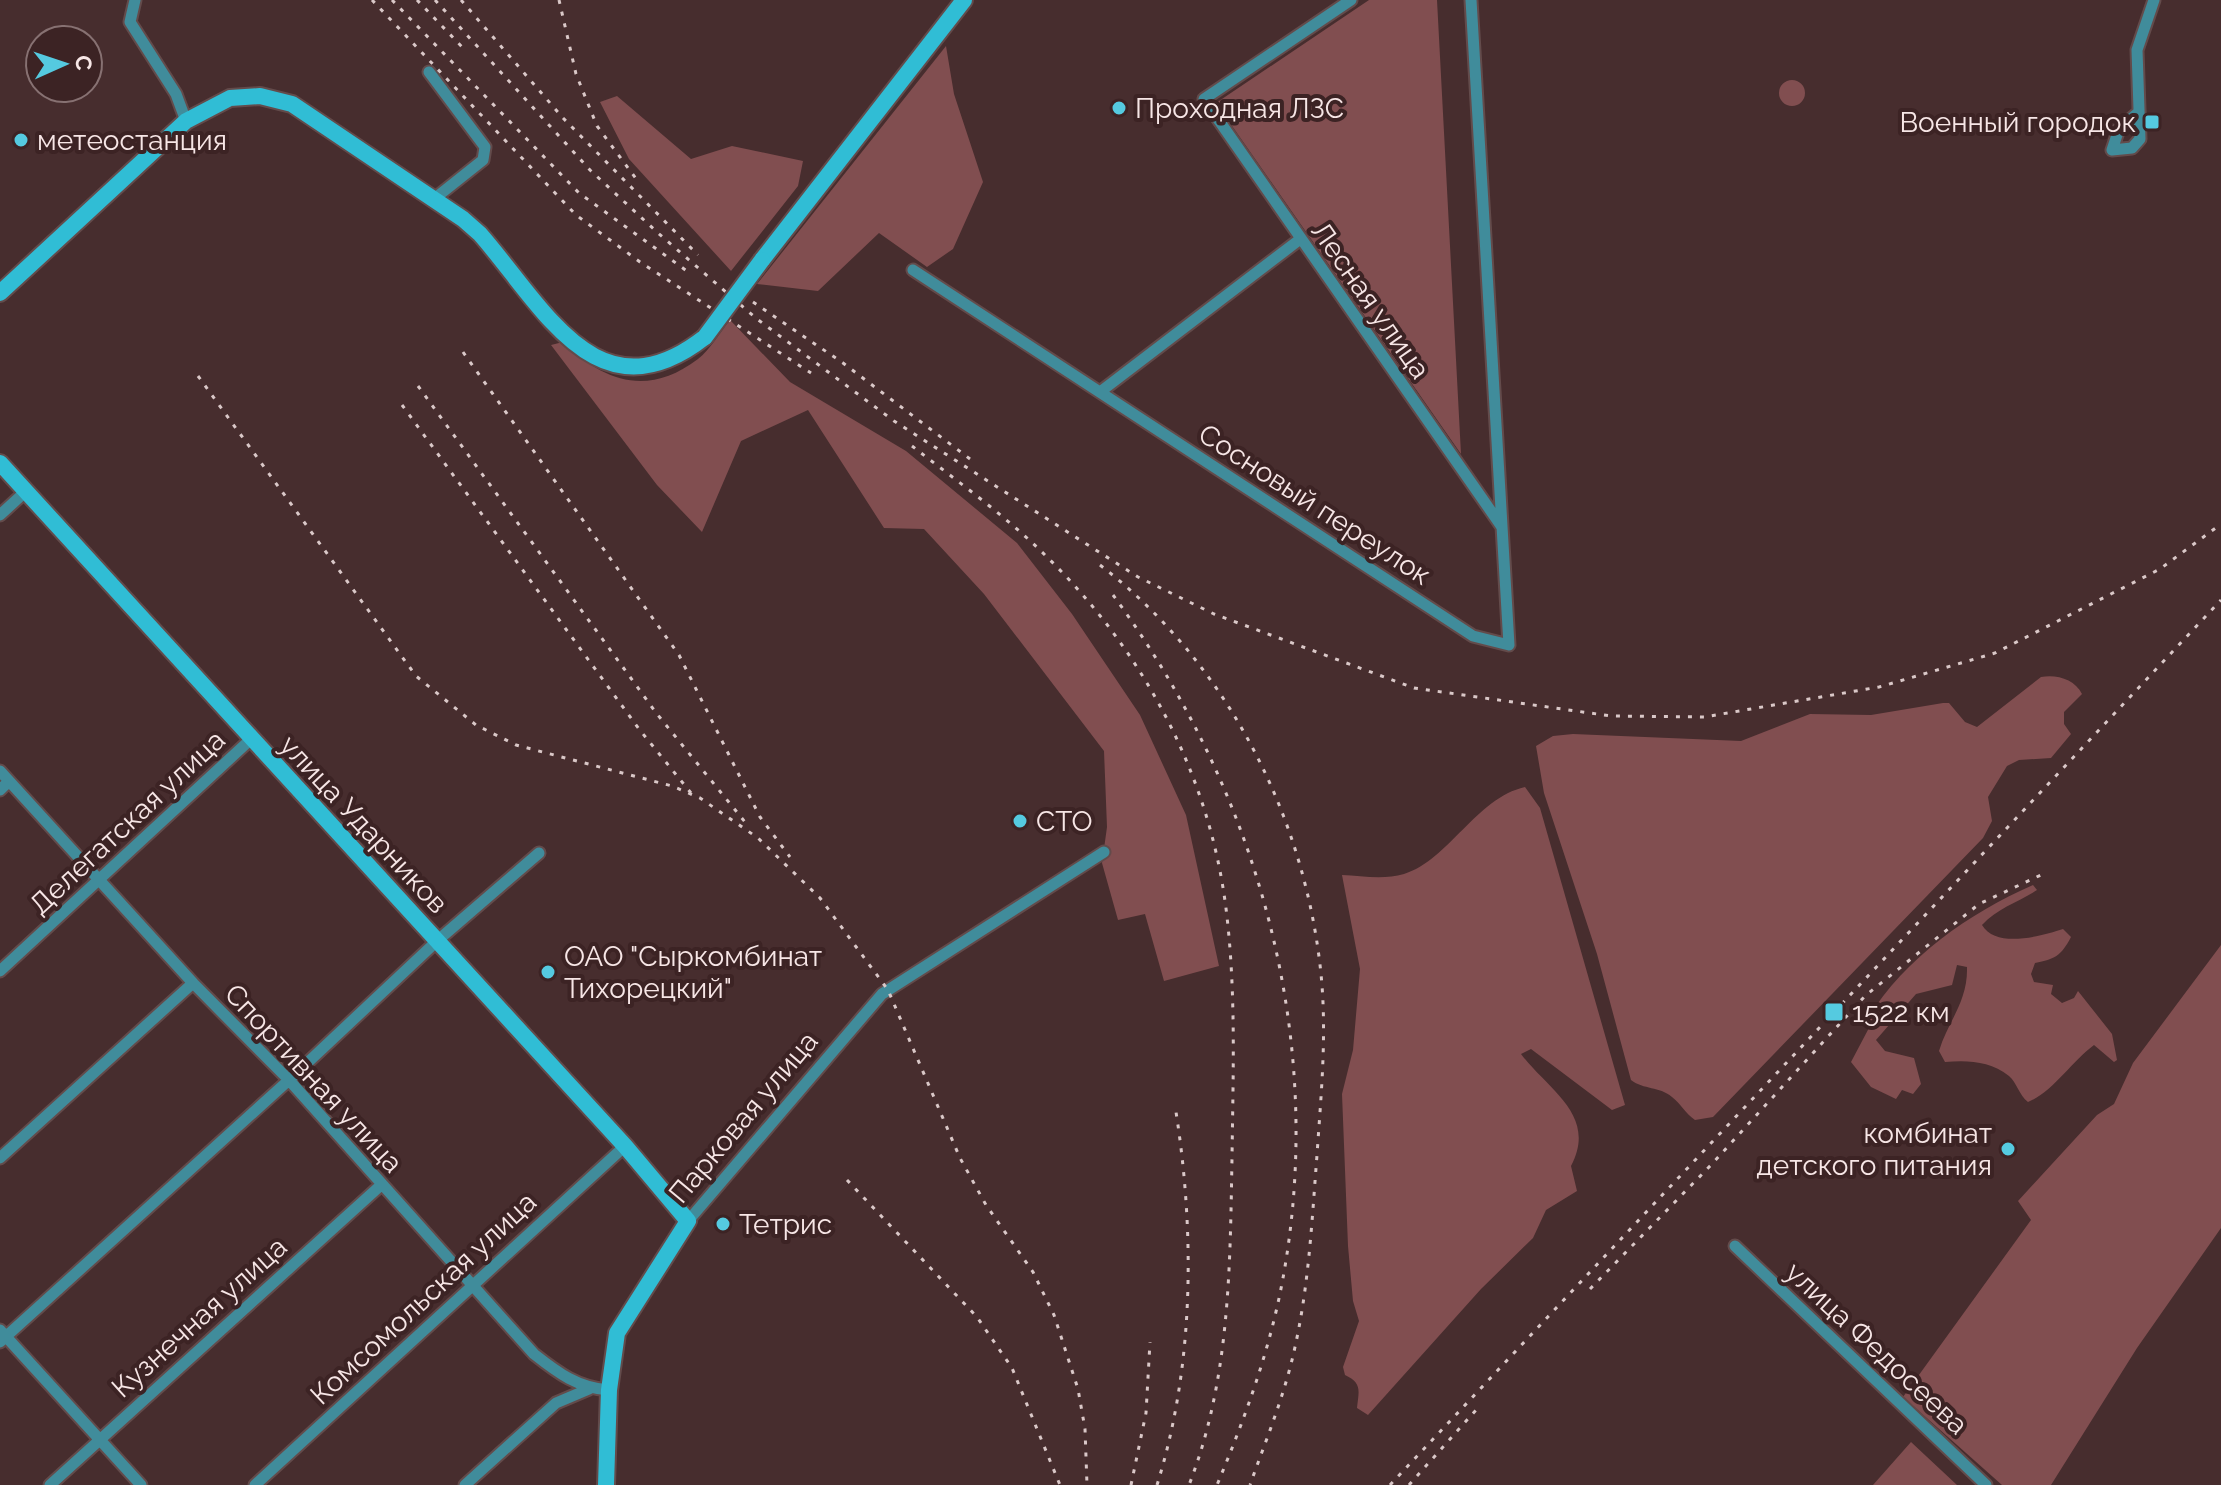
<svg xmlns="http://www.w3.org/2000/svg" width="2221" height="1485" viewBox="0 0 2221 1485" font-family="Raleway,sans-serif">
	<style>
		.green { fill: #814e50 }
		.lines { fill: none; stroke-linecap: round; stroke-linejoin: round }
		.street-casing { stroke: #634b4b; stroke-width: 15 }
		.secondary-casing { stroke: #634b4b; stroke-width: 20 }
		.street { stroke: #408c9b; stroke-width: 11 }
		.secondary { stroke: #30bdd5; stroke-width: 16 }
		.rail { stroke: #dac8c8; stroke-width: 3; stroke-dasharray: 4 8; stroke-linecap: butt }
		.secondary-bridge-casing { stroke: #634b4b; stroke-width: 20; stroke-linecap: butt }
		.secondary-bridge { stroke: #30bdd5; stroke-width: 16 }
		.poi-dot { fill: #55cae0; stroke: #3c2324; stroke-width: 3 }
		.labels { text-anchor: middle; stroke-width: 8; stroke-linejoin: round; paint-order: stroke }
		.poi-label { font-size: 28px; fill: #f7e6e6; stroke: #3c2324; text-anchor: start }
		.street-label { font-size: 28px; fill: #f7e6e6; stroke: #3c2324 }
	</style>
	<rect width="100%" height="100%" fill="#472d2e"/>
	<!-- green -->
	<path class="green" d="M 1369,0 L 1437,0 L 1461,454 L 1216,103 Z
		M 946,46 L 954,94 L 983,182 L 953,249 L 927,267 L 879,233 L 818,291 L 757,284 Z
		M1779 93a13 13 0 1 1 26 0a13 13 0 1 1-26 0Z
		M 617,96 L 691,159 L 732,146 L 803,161 L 798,186 L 731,271 L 629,159 L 600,102 Z
		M 730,320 L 790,382 L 906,451 L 1017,543 L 1072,614 L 1140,715 L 1186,815 L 1219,966 L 1164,981 L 1145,914 L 1118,920 L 1102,863 L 1107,827 L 1104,751 L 984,594 L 924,529 L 884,528 L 808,410 L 741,441 L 702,532 L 657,485 L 551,345 L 563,342 C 604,382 648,397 698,359 C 710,350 720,332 730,320 Z
		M 2041,677 C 2056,674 2075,679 2082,694 L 2064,712 L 2064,724 L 2071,734 L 2051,758 L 2019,760 L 2007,766 L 1988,797 L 1992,821 L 1983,838 L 1713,1117 L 1695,1120 C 1685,1113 1681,1104 1672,1097 C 1659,1086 1644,1090 1631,1080 L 1597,954 L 1544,793 L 1536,746 L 1553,736 L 1573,734 L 1741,741 L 1810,714 L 1871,715 L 1943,703 L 1949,703 L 1965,722 L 1977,727 Z
		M 1525,787 L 1540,808 L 1625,1105 L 1612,1110 L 1531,1049 L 1521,1054 C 1548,1090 1598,1115 1571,1166 L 1577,1191 L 1546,1210 L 1533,1238 L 1481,1289 L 1368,1415 L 1357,1408 C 1359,1390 1362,1383 1345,1375 L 1343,1367 L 1359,1321 L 1353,1301 L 1348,1246 L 1342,1094 L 1353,1050 L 1360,969 L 1342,875 C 1362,876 1384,880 1404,874 C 1449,860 1476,798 1525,787 Z
		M 2033,885 L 2037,890 C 2019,902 1997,908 1982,925 C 1996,949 2041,936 2063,929 L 2071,937 C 2061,956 2055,959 2035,963 L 2031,974 L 2034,982 L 2053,985 L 2051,994 L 2062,1003 L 2074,998 L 2078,991 L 2112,1034 L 2117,1060 L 2114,1062 L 2094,1045 C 2071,1062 2054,1091 2028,1102 C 2019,1095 2017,1083 2009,1076 C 1990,1061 1968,1060 1945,1062 L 1939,1051 C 1948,1021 1968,1002 1967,967 L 1957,965 L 1952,985 L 1916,994 L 1876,1040 L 1885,1051 L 1914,1058 L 1921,1084 L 1913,1094 L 1902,1090 L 1896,1099 L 1871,1087 L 1851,1062 L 1870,1026 L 1868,1018 C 1905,958 1969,913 2033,885 Z
		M 2221,945 L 2221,1228 L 2137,1348 L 2051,1485 L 2002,1485 L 1903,1397 L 2031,1220 L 2018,1201 L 2097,1115 L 2114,1104 L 2133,1063 Z
		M 1911,1442 L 1957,1485 L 1873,1485 Z"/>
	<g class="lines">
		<defs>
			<path id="street" d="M 135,0 L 130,22 L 176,94 L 186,121
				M 1351,0 L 1204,99 L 1502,527
				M 429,72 L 485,147 L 483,160 L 434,199
				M 2139,112 L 2119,129 L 2112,150 L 2132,148 L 2140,139 L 2137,50 L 2154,0
				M 913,270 L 1473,636 L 1509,645 L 1471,0
				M 1100,392 L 1299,240
				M 0,515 L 25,492
				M 0,771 L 193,983 L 289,1080 L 534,1354 C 558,1373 578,1388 609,1390
				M 0,790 L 9,781
				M 0,971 L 250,740
				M 0,1158 L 193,983
				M 688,1221 L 882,994 L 1104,852
				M 1735,1246 L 1986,1485
				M 0,1330 L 141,1485
				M 0,1342 L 289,1080 L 437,941 L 539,853
				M 50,1485 L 380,1186
				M 255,1485 L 625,1146
				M 465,1485 L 556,1403 L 589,1389"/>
			<path id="secondary" d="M 762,260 L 964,0
				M 0,293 L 186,121 L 230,98 L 260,96 L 292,104 L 463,219 L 480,234 C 544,307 598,421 705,337
				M 0,463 L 625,1146 L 688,1221 L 617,1333 L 609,1390 L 606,1485"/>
		</defs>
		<!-- street casing -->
		<use href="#street" class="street-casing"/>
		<!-- secondary casing -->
		<use href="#secondary" class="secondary-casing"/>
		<!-- street -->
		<use href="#street" class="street"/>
		<!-- secondary -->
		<use href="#secondary" class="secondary"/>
		<!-- rail -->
		<path class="rail" d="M 372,0 L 576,215 L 640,262 L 811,373
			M 392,0 L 579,193 L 691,274
			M 417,0 L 464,49
			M 435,0 L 590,170 L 658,233 L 757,319 L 894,421 L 1138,577 L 1214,614 L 1414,688 L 1611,716 L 1704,717 L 1879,687 L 1995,653 L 2160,569 L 2221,524
			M 461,0 L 563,118 L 698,255
			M 559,0 L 576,74 L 597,126 L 637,180
			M 753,302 L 843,363 L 970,459
			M 463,352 L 679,655 L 760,817 L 790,857
			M 198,376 L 416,676 L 476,725 L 516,745 L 672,786 L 700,798 L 758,838 L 820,898 L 888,990 L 960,1158 L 986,1205 L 1033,1272 L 1054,1315 L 1078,1389 L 1085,1429 L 1087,1485
			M 418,386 L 657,714 L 745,822
			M 402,405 L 639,729 L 691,793
			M 912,446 C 957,481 1006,516 1047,557 C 1145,653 1212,779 1227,917 C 1236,997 1233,1077 1232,1158 C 1230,1268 1230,1380 1189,1485
			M 1100,565 C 1227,663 1305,816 1321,974 C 1327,1035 1321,1095 1317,1155 C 1312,1219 1309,1284 1295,1347 C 1285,1394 1266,1440 1250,1485
			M 1113,595 C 1257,790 1327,1036 1283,1278 C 1270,1350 1245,1418 1217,1485
			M 847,1180 L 977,1317 L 1012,1368 L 1060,1485
			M 1590,1289 L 1711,1165 L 1865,996 L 1979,904 L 2043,874
			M 1131,1485 L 1146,1413 L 1150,1342
			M 1157,1485 C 1194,1367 1195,1234 1176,1112
			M 1390,1485 L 2221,600
			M 1409,1485 L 1476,1410"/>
		<defs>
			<path id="secondary-bridge" d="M 705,337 L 762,260"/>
		</defs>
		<!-- secondary-bridge casing -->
		<use href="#secondary-bridge" class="secondary-bridge-casing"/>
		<!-- secondary-bridge -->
		<use href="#secondary-bridge" class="secondary-bridge"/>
	</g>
	<!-- markers -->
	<g class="poi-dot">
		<circle cx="1119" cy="108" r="8"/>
		<rect x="2144" y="114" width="16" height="16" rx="4"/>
		<circle cx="21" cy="140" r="8"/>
		<circle cx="1020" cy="821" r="8"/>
		<circle cx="548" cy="972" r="8"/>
		<rect x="1824" y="1002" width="20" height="20" rx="4"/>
		<circle cx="2008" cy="1149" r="8"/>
		<circle cx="723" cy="1224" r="8"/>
	</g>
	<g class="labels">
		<!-- poi labels -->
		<g class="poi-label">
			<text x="1135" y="118">Проходная ЛЗС</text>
			<text x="2136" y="132" text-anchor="end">Военный городок</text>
			<text x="37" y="150">метеостанция</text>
			<text x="1036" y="831">СТО</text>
			<text x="564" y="966">ОАО "Сыркомбинат<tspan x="564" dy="32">Тихорецкий"</tspan></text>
			<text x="1852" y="1022">1522 км</text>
			<text x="1992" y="1143" text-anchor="end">комбинат<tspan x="1992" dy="32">детского питания</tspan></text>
			<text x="739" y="1234">Тетрис</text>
		</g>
		<!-- street labels -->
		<g class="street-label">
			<text transform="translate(1371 300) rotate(55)" y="10">Лесная улица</text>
			<text transform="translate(1315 504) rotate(33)" y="10">Сосновый переулок</text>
			<text transform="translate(127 822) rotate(-43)" y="10">Делегатская улица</text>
			<text transform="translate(364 824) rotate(47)" y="10">улица Ударников</text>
			<text transform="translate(314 1078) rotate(47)" y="10">Спортивная улица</text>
			<text transform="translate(743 1117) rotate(-50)" y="10">Парковая улица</text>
			<text transform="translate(423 1298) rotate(-43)" y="10">Комсомольская улица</text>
			<text transform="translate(199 1317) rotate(-42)" y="10">Кузнечная улица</text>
			<text transform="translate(1877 1348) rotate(43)" y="10">улица Федосеева</text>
		</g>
	</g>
	<!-- north arrow -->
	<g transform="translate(64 64) rotate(87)"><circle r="38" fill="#3c2324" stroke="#877172" stroke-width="2"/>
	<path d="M0-6L14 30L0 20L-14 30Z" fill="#55cae0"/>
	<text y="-12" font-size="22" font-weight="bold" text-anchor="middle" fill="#f7e6e6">С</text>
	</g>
</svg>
